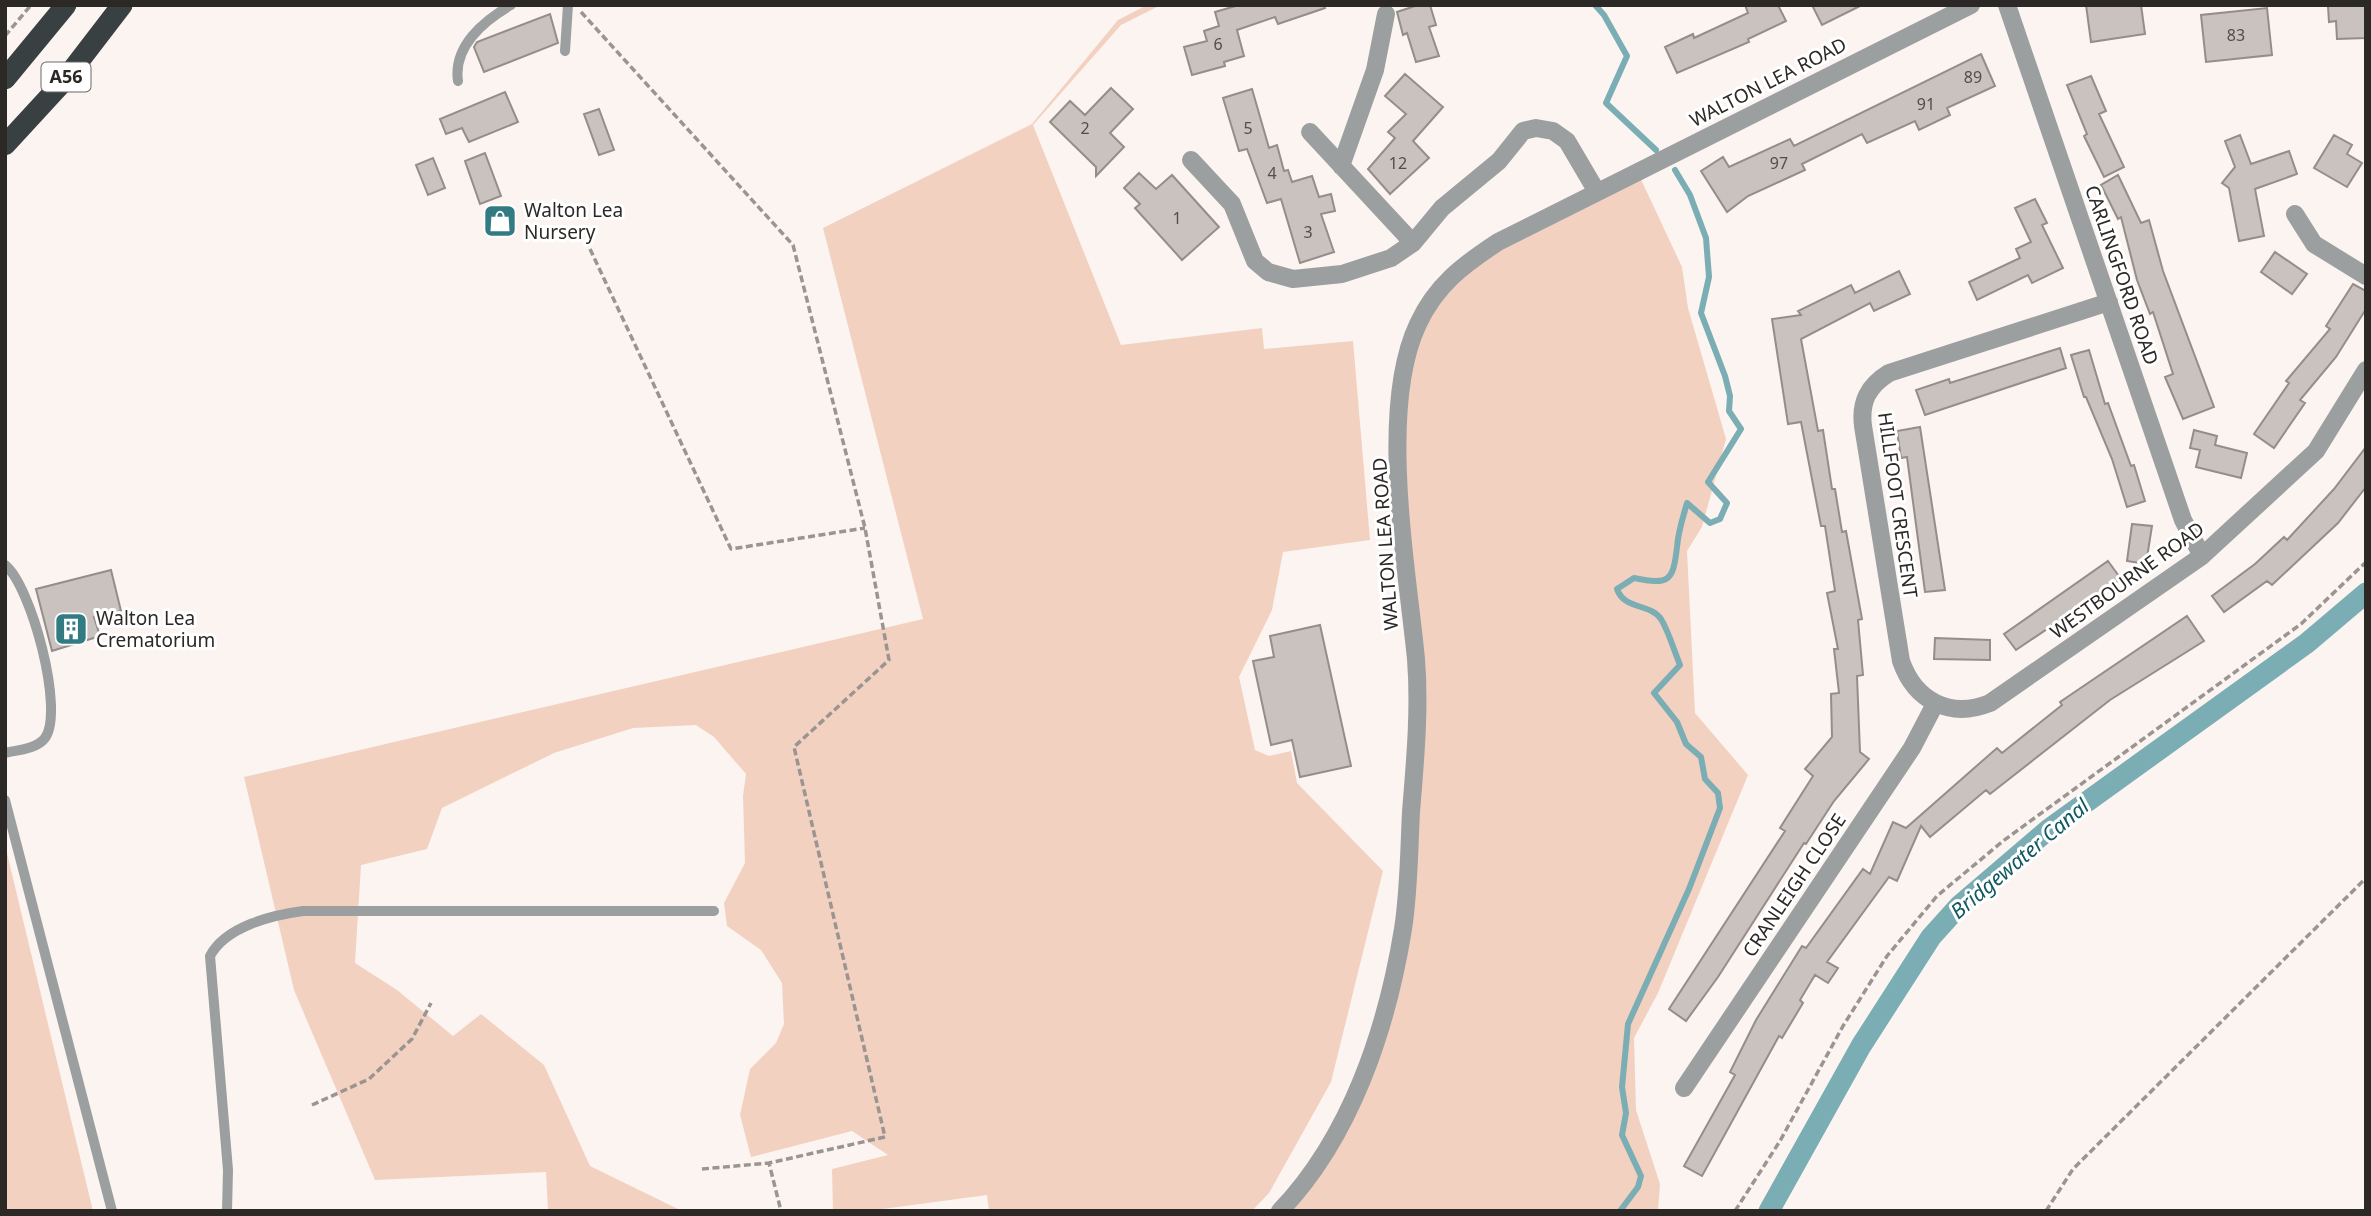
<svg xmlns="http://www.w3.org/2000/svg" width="2371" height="1216" viewBox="0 0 2371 1216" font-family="'Noto Sans',sans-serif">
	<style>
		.green { fill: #f2d1c1 }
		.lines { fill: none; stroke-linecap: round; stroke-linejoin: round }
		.stream { stroke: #7aadb4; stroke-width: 6 }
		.canal { stroke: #7aadb4; stroke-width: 21 }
		.building { fill: #c9c2be; stroke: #948d8a; stroke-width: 2 }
		.path { stroke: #9b9592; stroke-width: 3.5; stroke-dasharray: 7 3.5; stroke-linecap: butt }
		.lane { stroke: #9b9f9f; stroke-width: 10 }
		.street { stroke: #9b9f9f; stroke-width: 18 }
		.highway { stroke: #394041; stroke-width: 21 }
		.labels { text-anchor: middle; stroke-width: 6; stroke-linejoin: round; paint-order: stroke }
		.number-label { font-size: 16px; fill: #524e4c }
		.shield { fill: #fff; stroke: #6b6867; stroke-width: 2 }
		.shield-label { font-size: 18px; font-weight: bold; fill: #2b2826 }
		.street-label { font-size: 19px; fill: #2b2826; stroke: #fff }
		.poi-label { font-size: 19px; fill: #2b2826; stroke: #fff; text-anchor: start }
		.water-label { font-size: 21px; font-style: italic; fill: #105961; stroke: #fff }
	</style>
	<rect width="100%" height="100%" fill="#fcf4f0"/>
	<!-- green -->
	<path class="green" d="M 1147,5 L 1161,5 L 1121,25 L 1033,125 L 1121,345 L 1262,328 L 1264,349 L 1353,341 L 1370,540 L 1283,552 L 1272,610 L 1239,677 L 1255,750 L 1269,756 L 1291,751 L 1297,783 L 1383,871 L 1331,1082 L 1269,1193 L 1252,1211 L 989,1211 L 987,1195 L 868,1211 L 833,1211 L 832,1169 L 888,1155 L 852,1131 L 751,1157 L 740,1115 L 750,1069 L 776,1043 L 784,1024 L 782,983 L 761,950 L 727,926 L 724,903 L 745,863 L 743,796 L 746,774 L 714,737 L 696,725 L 633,728 L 554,753 L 442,808 L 427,849 L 361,865 L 355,963 L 397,990 L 453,1036 L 481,1014 L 544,1065 L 590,1166 L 682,1211 L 548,1211 L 546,1172 L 375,1180 L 294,990 L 244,777 L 923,619 L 823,228 L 1032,124 L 1118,20 Z
		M 1637,171 L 1682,267 L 1688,308 L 1726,439 L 1702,527 L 1687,551 L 1695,713 L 1748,775 L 1658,993 L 1634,1038 L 1636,1110 L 1660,1184 L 1658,1211 L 1280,1211 L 1323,1154 L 1385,1018 L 1416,742 L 1399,448 L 1417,325 L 1457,269 Z
		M 5,845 L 93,1211 L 5,1211 Z"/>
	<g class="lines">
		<!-- stream -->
		<path class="stream" d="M 1595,5 L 1604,15 L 1627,56 L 1606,103 L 1656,150
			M 1620,1211 L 1638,1187 L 1641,1176 L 1622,1135 L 1626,1113 L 1622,1087 L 1628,1024 L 1689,889 L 1720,808 L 1718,793 L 1705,779 L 1701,757 L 1686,744 L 1677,722 L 1654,693 L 1680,665 C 1674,651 1669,632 1661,619 C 1650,603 1624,610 1617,589 L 1634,578 C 1669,585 1673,582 1677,547 C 1678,532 1683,517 1687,503 L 1710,523 L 1720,519 L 1727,503 L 1708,482 L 1741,429 L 1729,411 L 1730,396 L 1725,376 L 1701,313 L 1709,277 L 1706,238 L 1690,195 L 1675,170"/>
		<!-- canal -->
		<path class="canal" d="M 1769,1211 L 1861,1046 L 1931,937 L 1959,906 L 2049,829 L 2307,643 L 2366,593"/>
	</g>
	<!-- building -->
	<path class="building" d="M 1239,5 L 1324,5 L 1325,8 L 1278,24 L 1275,17 L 1237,30 L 1244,56 L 1224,62 L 1225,66 L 1192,75 L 1184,47 L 1207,41 L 1204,31 L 1219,26 L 1215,12 Z
		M 1418,5 L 1430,5 L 1436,25 L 1429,27 L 1439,56 L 1416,62 L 1407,33 L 1403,35 L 1397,12 Z
		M 1745,5 L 1778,5 L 1786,21 L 1748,39 L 1749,42 L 1677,73 L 1665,47 L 1693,34 L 1694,38 L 1748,13 Z
		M 1812,5 L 1862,5 L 1822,25 Z
		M 2086,5 L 2141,5 L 2145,34 L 2091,42 Z
		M 2366,5 L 2366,38 L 2337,39 L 2336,21 L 2329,22 L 2328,6 Z
		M 2267,8 L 2272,55 L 2206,62 L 2201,15 Z
		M 550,14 L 558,43 L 484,72 L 474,47 L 477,42 Z
		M 1981,54 L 1995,86 L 1947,108 L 1950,115 L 1919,130 L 1915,121 L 1867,143 L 1862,134 L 1802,164 L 1805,170 L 1748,196 L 1727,212 L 1701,171 L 1723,157 L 1729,167 L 1790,139 L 1794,146 Z
		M 1405,74 L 1443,107 L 1413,141 L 1429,158 L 1390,194 L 1368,169 L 1395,138 L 1388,132 L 1406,114 L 1385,96 Z
		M 2091,76 L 2106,111 L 2099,114 L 2124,167 L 2104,177 L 2084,136 L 2087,134 L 2067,85 Z
		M 1111,88 L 1133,109 L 1110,133 L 1124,147 L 1096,176 L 1096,167 L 1050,122 L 1070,101 L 1085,115 Z
		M 1252,89 L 1269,148 L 1277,145 L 1284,171 L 1288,170 L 1292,182 L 1312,176 L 1319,197 L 1331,194 L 1335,211 L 1321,214 L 1334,252 L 1300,263 L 1281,199 L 1267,203 L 1247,149 L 1239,151 L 1223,98 Z
		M 505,92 L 518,122 L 469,142 L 462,128 L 446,134 L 440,119 Z
		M 599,109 L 614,150 L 599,155 L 584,114 Z
		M 2240,135 L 2251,164 L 2289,151 L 2297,174 L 2255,189 L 2264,236 L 2239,241 L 2229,188 L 2222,183 L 2235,167 L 2225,141 Z
		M 2334,135 L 2352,145 L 2347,154 L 2362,163 L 2347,187 L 2314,168 Z
		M 485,153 L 501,196 L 480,204 L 465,161 Z
		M 433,158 L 445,188 L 428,195 L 416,165 Z
		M 1139,173 L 1156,189 L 1172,175 L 1219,227 L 1182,260 L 1135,208 L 1140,204 L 1124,188 Z
		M 2118,175 L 2141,223 L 2149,220 L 2163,271 L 2214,407 L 2183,419 L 2165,377 L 2173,374 L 2153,312 L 2150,314 L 2137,280 L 2121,217 L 2118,219 L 2101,185 Z
		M 2035,199 L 2047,223 L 2042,225 L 2063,268 L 2032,283 L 2028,275 L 1977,300 L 1969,282 L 2020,258 L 2016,249 L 2031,242 L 2015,208 Z
		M 2275,252 L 2307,274 L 2292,294 L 2261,272 Z
		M 1899,271 L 1910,294 L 1874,311 L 1870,303 L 1801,339 L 1818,431 L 1823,430 L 1832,489 L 1835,489 L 1842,532 L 1846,531 L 1862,619 L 1858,620 L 1863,675 L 1857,676 L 1860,752 L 1869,759 L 1834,801 L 1806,844 L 1804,843 L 1718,977 L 1686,1021 L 1669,1009 L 1785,831 L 1780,828 L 1813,776 L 1805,769 L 1832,737 L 1831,694 L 1839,693 L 1834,649 L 1838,649 L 1827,593 L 1835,591 L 1825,526 L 1821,526 L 1801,422 L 1788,424 L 1772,319 L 1801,315 L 1798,311 L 1851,285 L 1855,293 Z
		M 2353,284 L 2366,291 L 2366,309 L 2336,357 L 2300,400 L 2305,403 L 2274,448 L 2254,434 L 2289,383 L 2286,381 L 2330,329 L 2326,326 Z
		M 2060,348 L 2066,368 L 1925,415 L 1916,390 L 1949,379 L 1950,383 Z
		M 2089,350 L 2105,404 L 2108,403 L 2131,466 L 2134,465 L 2145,501 L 2127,507 L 2112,459 L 2086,397 L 2084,397 L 2071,355 Z
		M 1920,427 L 1945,590 L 1925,592 L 1907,457 L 1901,458 L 1897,431 Z
		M 2194,430 L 2217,436 L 2215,445 L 2247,453 L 2241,478 L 2196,467 L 2200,450 L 2190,448 Z
		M 2366,447 L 2366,487 L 2338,523 L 2272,585 L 2267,581 L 2224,612 L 2212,596 L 2255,564 L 2284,537 L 2287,540 L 2334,489 Z
		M 2132,524 L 2152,526 L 2146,564 L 2127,561 Z
		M 2108,561 L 2121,579 L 2016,650 L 2004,634 Z
		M 111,570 L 121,611 L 94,617 L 100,636 L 52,651 L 36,589 Z
		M 2187,616 L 2204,641 L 2110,700 L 1990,794 L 1986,790 L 1930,837 L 1921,826 L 1897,881 L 1889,877 L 1827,962 L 1838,968 L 1828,983 L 1815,975 L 1800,1000 L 1803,1003 L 1782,1038 L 1779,1036 L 1702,1176 L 1684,1166 L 1735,1075 L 1730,1072 L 1756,1020 L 1802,946 L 1806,948 L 1863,869 L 1870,874 L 1893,822 L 1906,828 L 1997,748 L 2002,753 L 2062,705 L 2060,702 Z
		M 1320,625 L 1351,766 L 1300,777 L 1292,740 L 1271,745 L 1253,661 L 1274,657 L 1270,636 Z
		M 1935,638 L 1990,640 L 1990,660 L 1934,659 Z"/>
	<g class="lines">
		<!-- path -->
		<path class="path" d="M 581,12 L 793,245 L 865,528 L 889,660 L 794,747 L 885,1137 L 769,1163 L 781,1211
			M 5,36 L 31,5
			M 590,249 L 731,549 L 865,528
			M 312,1105 L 369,1079 L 412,1039 L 431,1003
			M 702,1169 L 769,1163
			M 1735,1211 L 1780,1141 L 1843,1026 L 1887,956 L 1937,896 L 2003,841 L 2301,624 L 2366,562
			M 2046,1211 L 2073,1169 L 2366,878"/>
		<!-- lane -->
		<path class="lane" d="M 565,51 L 568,5
			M 458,81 C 453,47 483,21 511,5
			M 5,565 C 31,585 65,711 45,738 C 37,749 17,750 5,753
			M 5,800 L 112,1211
			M 227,1211 L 228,1170 L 210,956 C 226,926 273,915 303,911 L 714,911"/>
		<!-- street -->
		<path class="street" d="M 2007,5 L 2183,520 L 2202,556
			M 1310,132 L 1413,243
			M 1191,160 L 1232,204 L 1255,261 L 1268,272 L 1293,279 L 1342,274 L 1391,258 L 1413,243 L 1442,208 L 1499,161 L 1523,131 L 1536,128 L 1553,131 L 1567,141 L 1597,192
			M 1341,166 L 1375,70 L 1386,14
			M 2295,214 L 2314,244 L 2366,276
			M 2109,302 L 1889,373 C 1868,386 1860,402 1863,426 L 1901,661 C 1915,701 1950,719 1990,703 L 2202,556 L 2316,451 L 2366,370
			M 1684,1088 L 1912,748 L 1935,704
			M 1280,1211 C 1351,1137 1387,1028 1403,929 C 1409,891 1409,851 1411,812 C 1415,762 1420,710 1416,659 C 1407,567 1378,408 1418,324 C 1436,285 1463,265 1498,242 L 1971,5"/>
		<!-- highway -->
		<path class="highway" d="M 5,79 L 66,5
			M 5,145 L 63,82 L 122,5"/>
	</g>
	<!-- icons -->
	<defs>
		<symbol id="shop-square" viewBox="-11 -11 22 22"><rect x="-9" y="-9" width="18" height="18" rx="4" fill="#337b83" stroke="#fff"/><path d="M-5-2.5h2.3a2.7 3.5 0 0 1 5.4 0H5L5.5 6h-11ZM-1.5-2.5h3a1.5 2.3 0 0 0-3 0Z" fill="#fff"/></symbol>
		<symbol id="building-square" viewBox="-11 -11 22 22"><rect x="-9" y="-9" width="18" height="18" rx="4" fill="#337b83" stroke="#fff"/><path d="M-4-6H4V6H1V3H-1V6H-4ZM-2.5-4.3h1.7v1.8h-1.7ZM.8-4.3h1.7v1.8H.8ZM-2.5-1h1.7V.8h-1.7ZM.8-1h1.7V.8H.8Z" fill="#fff"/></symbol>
	</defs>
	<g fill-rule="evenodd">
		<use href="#shop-square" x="481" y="202" width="38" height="38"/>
		<use href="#building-square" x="52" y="610" width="38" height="38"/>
	</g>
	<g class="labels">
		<!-- number labels -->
		<g class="number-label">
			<text x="2236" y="41">83</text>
			<text x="1218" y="50">6</text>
			<text x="1973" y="83">89</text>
			<text x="1926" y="110">91</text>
			<text x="1085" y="134">2</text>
			<text x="1248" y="134">5</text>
			<text x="1398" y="169">12</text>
			<text x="1779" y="169">97</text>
			<text x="1272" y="179">4</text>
			<text x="1177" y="224">1</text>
			<text x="1308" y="238">3</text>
		</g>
		<!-- shield labels -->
		<rect class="shield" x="41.5" y="62.5" width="49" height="29" rx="5"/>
		<g class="shield-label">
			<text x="66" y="83">A56</text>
		</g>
		<!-- street labels -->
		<g class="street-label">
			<text transform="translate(1768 82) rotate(-27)" y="7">WALTON LEA ROAD</text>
			<text transform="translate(2122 275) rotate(71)" y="7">CARLINGFORD ROAD</text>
			<text transform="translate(1898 505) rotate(82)" y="7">HILLFOOT CRESCENT</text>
			<text transform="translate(1385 544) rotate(-94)" y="7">WALTON LEA ROAD</text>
			<text transform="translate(2127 580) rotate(-36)" y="7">WESTBOURNE ROAD</text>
			<text transform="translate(1794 885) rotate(-56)" y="7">CRANLEIGH CLOSE</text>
		</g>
		<!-- poi labels -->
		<g class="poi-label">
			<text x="524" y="217">Walton Lea<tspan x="524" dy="22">Nursery</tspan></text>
			<text x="96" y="625">Walton Lea<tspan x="96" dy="22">Crematorium</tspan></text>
		</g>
		<!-- water labels -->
		<g class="water-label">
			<text transform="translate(2020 859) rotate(-40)" y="7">Bridgewater Canal</text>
		</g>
	</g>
	<!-- border -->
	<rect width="2371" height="1216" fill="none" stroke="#2b2826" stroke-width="14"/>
</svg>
